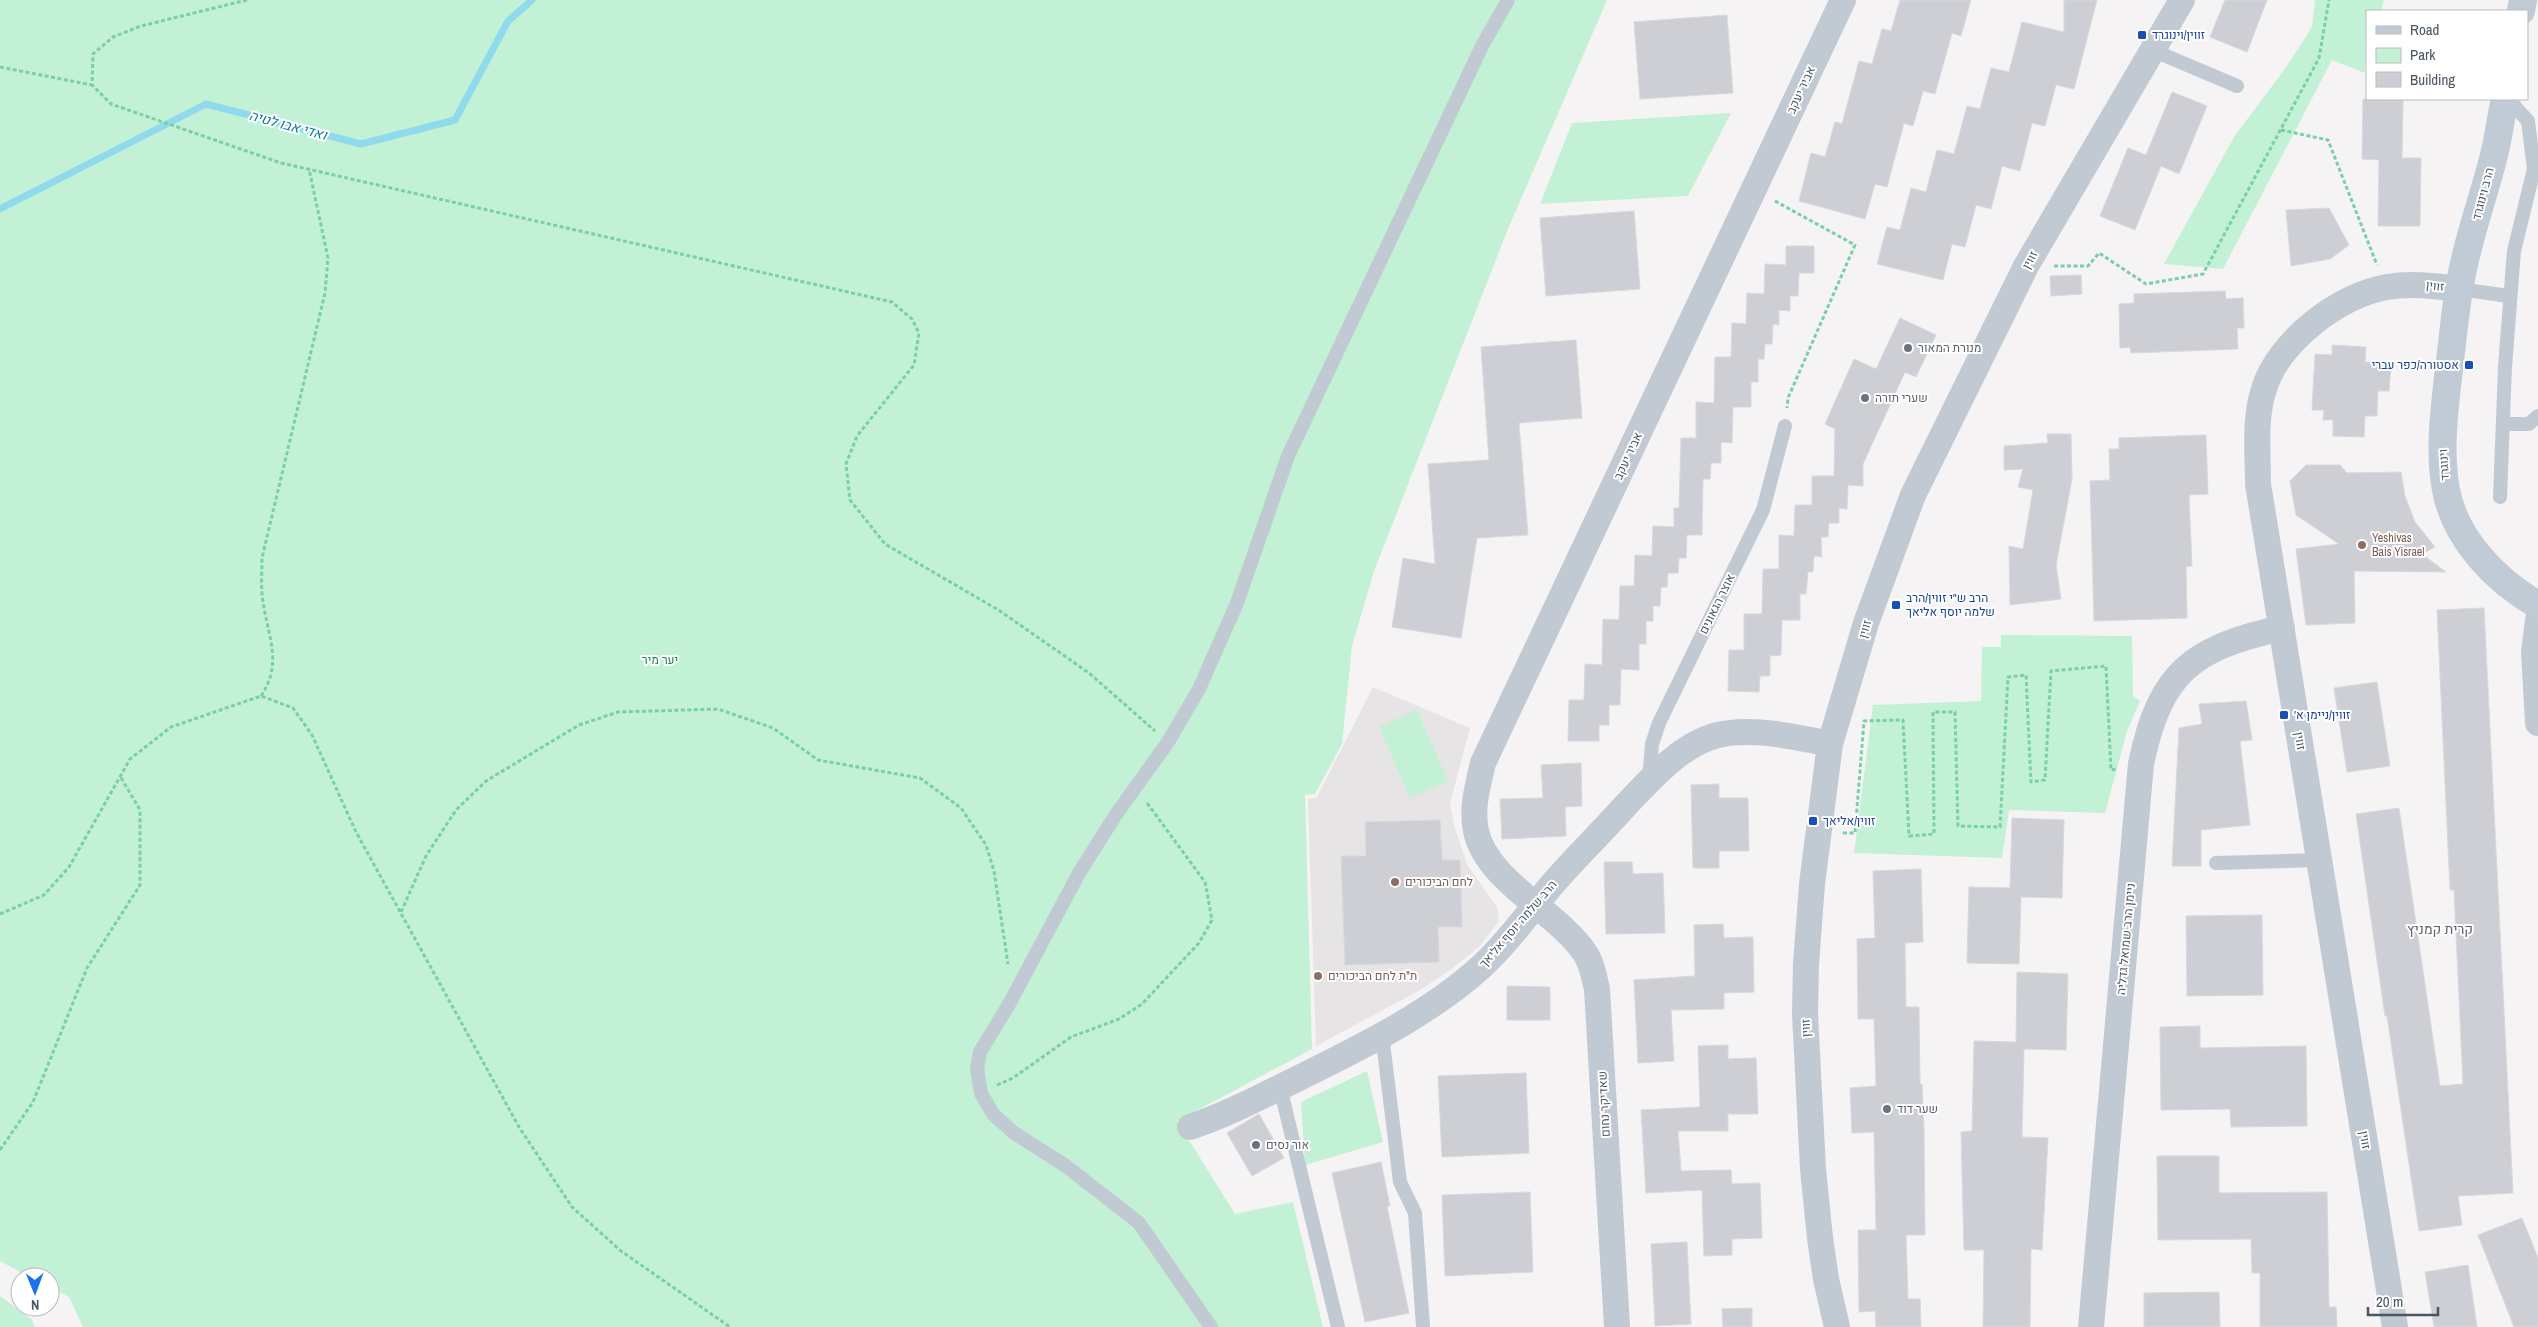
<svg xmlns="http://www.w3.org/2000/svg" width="2538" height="1327" viewBox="0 0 2538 1327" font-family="'Archivo Narrow',Heebo,sans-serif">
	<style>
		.education { fill: #e6e4e5 }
		.green { fill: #c3f1d5 }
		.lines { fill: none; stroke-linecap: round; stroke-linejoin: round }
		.stream { stroke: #90daee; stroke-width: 7 }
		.building { fill: #cdcfd5; stroke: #d7d9de }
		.path { stroke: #7ad0a6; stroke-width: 3; stroke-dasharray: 4 2.5; stroke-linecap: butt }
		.lane { stroke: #c1cad2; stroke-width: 14 }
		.street { stroke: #c1cad2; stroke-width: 26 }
		.secondary { stroke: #c1cbd6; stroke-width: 28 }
		.transit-dot { fill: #1a4fb4; stroke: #fff; stroke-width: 2 }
		.worship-dot { fill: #6b7280; stroke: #fff; stroke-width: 2 }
		.education-dot { fill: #8d6e63; stroke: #fff; stroke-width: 2 }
		.labels { text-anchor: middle; stroke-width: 4; stroke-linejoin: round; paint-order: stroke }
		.transit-label { font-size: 12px; fill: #164399; stroke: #fff; text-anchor: start }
		.street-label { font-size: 12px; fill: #4a5661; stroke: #fff }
		.worship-label { font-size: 12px; fill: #5b616d; stroke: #fff; text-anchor: start }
		.education-label { font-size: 12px; fill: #785e54; stroke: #fff; text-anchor: start }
		.park-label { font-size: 12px; fill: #17864f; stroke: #fff }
		.water-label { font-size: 14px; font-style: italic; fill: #0c7c9b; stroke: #fff }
		.neighbourhood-label { font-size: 14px; fill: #5f6368; stroke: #fff }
	</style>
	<rect width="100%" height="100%" fill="#f5f3f3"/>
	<!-- education -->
	<path class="education" d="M 1373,687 L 1470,728 L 1450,803 L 1455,829 L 1468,866 L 1497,907 L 1499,921 L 1480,946 L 1453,968 L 1420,990 L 1316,1046 L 1308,799 L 1317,797 Z"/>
	<!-- green -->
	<path class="green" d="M 0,0 L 1607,0 L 1508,229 L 1374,571 L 1352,646 L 1342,744 L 1315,794 L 1305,795 L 1312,1049 L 1177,1121 L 1235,1214 L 1293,1202 L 1323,1327 L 83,1327 L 69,1297 L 50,1287 L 50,1277 L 30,1277 L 0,1261 Z
		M 2315,0 L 2384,0 L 2381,11 L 2367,11 L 2365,73 L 2332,60 L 2223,269 L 2164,264 L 2234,137 L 2287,66 L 2312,27 Z
		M 1731,113 L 1688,196 L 1540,204 L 1572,123 Z
		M 2001,635 L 2132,636 L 2133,696 L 2140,701 L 2127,731 L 2105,813 L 2009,810 L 2002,858 L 1854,853 L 1873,705 L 1981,701 L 1982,647 L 2001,647 Z
		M 1417,710 L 1448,781 L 1410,798 L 1379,727 Z
		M 1367,1071 L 1383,1142 L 1305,1165 L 1301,1102 Z
		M 0,1296 L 32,1320 L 35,1327 L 0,1327 Z"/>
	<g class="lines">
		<!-- stream -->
		<path class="stream" d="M 0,209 L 206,104 L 361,144 L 455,120 L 508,21 L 532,0"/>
	</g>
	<!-- building -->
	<path class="building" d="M 1900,0 L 1971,0 L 1961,36 L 1952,33 L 1935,94 L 1923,91 L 1913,126 L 1904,123 L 1887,187 L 1875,184 L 1865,219 L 1799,201 L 1811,153 L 1825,157 L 1835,122 L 1842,124 L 1859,61 L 1872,64 L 1882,29 L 1891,31 Z
		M 2064,0 L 2097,0 L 2074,89 L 2056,85 L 2045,126 L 2032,123 L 2020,171 L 2002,166 L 1991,209 L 1976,205 L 1965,247 L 1952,244 L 1943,280 L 1877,264 L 1887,227 L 1900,230 L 1911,188 L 1926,192 L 1937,150 L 1954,154 L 1967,106 L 1980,109 L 1991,68 L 2009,72 L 2022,22 L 2064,32 Z
		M 2225,0 L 2267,0 L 2247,52 L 2210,37 Z
		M 1727,15 L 1733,93 L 1640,99 L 1634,22 Z
		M 2172,92 L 2207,106 L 2179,174 L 2161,166 L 2135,230 L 2100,216 L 2128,148 L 2146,155 Z
		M 2363,99 L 2403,99 L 2402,158 L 2421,158 L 2420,226 L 2378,226 L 2379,160 L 2362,159 Z
		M 2329,208 L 2349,245 L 2330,259 L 2291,266 L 2286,210 Z
		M 1634,211 L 1640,289 L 1546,296 L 1540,218 Z
		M 1786,246 L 1814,246 L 1814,273 L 1799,273 L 1798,296 L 1790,296 L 1790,311 L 1779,310 L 1779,325 L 1773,324 L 1772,344 L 1765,344 L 1764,359 L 1758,359 L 1758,382 L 1751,382 L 1751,407 L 1733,407 L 1732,443 L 1721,442 L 1721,463 L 1711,463 L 1710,479 L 1703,479 L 1702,535 L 1687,535 L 1686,558 L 1679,558 L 1678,573 L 1668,573 L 1667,587 L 1661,587 L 1660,606 L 1653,606 L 1653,621 L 1646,621 L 1646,644 L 1639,644 L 1639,670 L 1621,669 L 1620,705 L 1609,705 L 1609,725 L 1599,725 L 1599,741 L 1568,741 L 1569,700 L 1584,700 L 1585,664 L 1602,665 L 1603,619 L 1619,620 L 1620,586 L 1634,586 L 1635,555 L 1652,556 L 1653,526 L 1674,527 L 1674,508 L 1679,508 L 1681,438 L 1696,438 L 1696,402 L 1714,403 L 1715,357 L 1731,357 L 1732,323 L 1746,324 L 1747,293 L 1764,294 L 1765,264 L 1786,265 Z
		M 2081,275 L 2082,294 L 2051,296 L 2050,276 Z
		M 2225,291 L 2226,299 L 2243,298 L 2244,328 L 2237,328 L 2238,349 L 2131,353 L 2130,347 L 2120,348 L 2119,304 L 2134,303 L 2134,294 Z
		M 1900,318 L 1936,335 L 1916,377 L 1905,372 L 1863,464 L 1863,486 L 1848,485 L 1847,509 L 1839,508 L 1839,523 L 1829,523 L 1828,537 L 1821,537 L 1822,557 L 1814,556 L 1813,572 L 1808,572 L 1806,594 L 1800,594 L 1800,620 L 1782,620 L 1781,655 L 1770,656 L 1770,676 L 1760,676 L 1759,692 L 1728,691 L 1729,650 L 1744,650 L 1744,614 L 1762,614 L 1763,569 L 1779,569 L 1779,535 L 1794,536 L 1795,505 L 1812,505 L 1812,476 L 1834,476 L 1835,429 L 1825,424 L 1854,359 L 1876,369 Z
		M 1576,340 L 1582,418 L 1519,423 L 1528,535 L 1477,538 L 1461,638 L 1392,627 L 1403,558 L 1435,564 L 1428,464 L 1489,460 L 1481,347 Z
		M 2332,345 L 2366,347 L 2365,362 L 2391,364 L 2389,391 L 2378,391 L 2377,416 L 2365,416 L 2364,437 L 2333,436 L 2333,420 L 2323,420 L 2324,410 L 2312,410 L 2315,354 L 2332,355 Z
		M 2047,434 L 2071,434 L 2072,479 L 2056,565 L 2061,599 L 2010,605 L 2009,546 L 2023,549 L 2033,490 L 2018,487 L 2023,469 L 2004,470 L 2004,446 L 2048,443 Z
		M 2206,435 L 2208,494 L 2189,495 L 2192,566 L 2186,567 L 2187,618 L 2094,621 L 2090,481 L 2110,480 L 2109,449 L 2119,449 L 2119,438 Z
		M 2306,465 L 2340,465 L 2347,473 L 2401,472 L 2405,496 L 2415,522 L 2435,547 L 2422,554 L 2446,572 L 2354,571 L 2355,623 L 2306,625 L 2296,549 L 2339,544 L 2296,515 L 2290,481 Z
		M 2484,608 L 2513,1193 L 2458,1196 L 2462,1225 L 2419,1231 L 2387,1016 L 2385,1016 L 2356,814 L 2399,808 L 2440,1086 L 2463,1084 L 2454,890 L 2450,890 L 2437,610 Z
		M 2377,682 L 2390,766 L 2347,772 L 2334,688 Z
		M 2246,701 L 2252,740 L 2240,741 L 2250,825 L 2201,830 L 2201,866 L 2172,866 L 2179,728 L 2202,724 L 2199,704 Z
		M 1581,763 L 1582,806 L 1565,807 L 1566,836 L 1502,839 L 1500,799 L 1543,798 L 1541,765 Z
		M 1719,784 L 1719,798 L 1748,798 L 1749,851 L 1719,851 L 1719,868 L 1693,868 L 1691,785 Z
		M 2012,818 L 2064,820 L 2062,898 L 2021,897 L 2019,964 L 1967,963 L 1969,887 L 2010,888 Z
		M 1440,820 L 1442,860 L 1460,860 L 1462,927 L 1438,927 L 1439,962 L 1345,965 L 1341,856 L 1366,856 L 1365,822 Z
		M 1604,862 L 1632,862 L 1633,874 L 1663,873 L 1665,933 L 1606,934 Z
		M 1921,869 L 1923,942 L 1905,943 L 1906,1007 L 1919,1007 L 1920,1084 L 1922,1084 L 1924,1130 L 1925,1235 L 1906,1235 L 1908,1299 L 1920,1299 L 1921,1327 L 1876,1327 L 1875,1311 L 1859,1312 L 1858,1230 L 1876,1230 L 1874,1132 L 1852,1133 L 1850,1088 L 1876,1086 L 1874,1019 L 1858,1019 L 1857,939 L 1875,938 L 1873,871 Z
		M 2262,915 L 2263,995 L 2187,996 L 2186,916 Z
		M 1723,924 L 1724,938 L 1753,937 L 1754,992 L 1724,993 L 1724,1009 L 1671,1010 L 1674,1061 L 1638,1063 L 1634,980 L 1695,976 L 1694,925 Z
		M 2017,972 L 2068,974 L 2066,1050 L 2024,1049 L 2022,1137 L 2048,1138 L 2042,1250 L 2031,1249 L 2030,1327 L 1983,1327 L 1984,1250 L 1964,1250 L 1961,1132 L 1972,1131 L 1974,1041 L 2016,1042 Z
		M 1507,986 L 1550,987 L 1550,1020 L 1507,1020 Z
		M 2200,1026 L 2200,1048 L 2306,1046 L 2307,1126 L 2231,1127 L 2230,1109 L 2161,1110 L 2160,1027 Z
		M 1728,1045 L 1728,1059 L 1756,1058 L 1758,1114 L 1728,1114 L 1728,1131 L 1678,1131 L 1681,1171 L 1731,1170 L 1732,1184 L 1760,1183 L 1762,1238 L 1732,1239 L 1732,1255 L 1704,1256 L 1702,1190 L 1646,1193 L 1641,1110 L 1700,1107 L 1698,1046 Z
		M 1526,1073 L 1529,1153 L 1442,1157 L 1438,1076 Z
		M 1259,1114 L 1284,1158 L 1252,1176 L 1227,1133 Z
		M 2157,1156 L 2219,1156 L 2219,1193 L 2327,1192 L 2329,1307 L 2336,1307 L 2337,1327 L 2260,1327 L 2260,1273 L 2252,1273 L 2251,1239 L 2158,1240 Z
		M 1381,1162 L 1390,1206 L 1387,1206 L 1409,1313 L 1365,1322 L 1332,1173 Z
		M 1530,1192 L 1533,1272 L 1445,1276 L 1442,1195 Z
		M 2522,1218 L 2538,1258 L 2538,1327 L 2514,1327 L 2478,1235 Z
		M 1687,1242 L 1691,1324 L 1655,1326 L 1651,1244 Z
		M 2468,1265 L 2477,1327 L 2434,1327 L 2425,1272 Z
		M 2219,1292 L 2220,1327 L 2144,1327 L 2144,1293 Z
		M 1752,1308 L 1752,1327 L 1723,1327 L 1722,1309 Z"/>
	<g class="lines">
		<!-- path -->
		<path class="path" d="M 247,0 L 141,26 L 113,37 L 93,54 L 92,85 L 111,104 L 281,163 L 892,302 L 912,319 L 919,333 L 914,365 L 857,436 L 846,464 L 850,500 L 885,544 L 1000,611 L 1089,673 L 1155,731
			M 0,67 L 92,85
			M 2281,130 L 2328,140 L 2377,265
			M 1775,201 L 1855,245 L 1788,398 L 1787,408
			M 2054,266 L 2088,266 L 2099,253 L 2146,284 L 2203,274 L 2319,58 L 2329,0
			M 261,696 C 285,661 265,631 262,593 C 261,582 262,569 262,558 L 325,293 L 328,258 L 309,169
			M 1843,833 L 1855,833 L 1864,721 L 1903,720 L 1909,836 L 1934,834 L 1933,712 L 1955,712 L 1958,826 L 2000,827 L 2008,677 L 2026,675 L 2031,782 L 2045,780 L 2051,671 L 2106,666 L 2111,770 L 2116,769
			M 401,912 L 426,856 L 456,810 L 486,781 L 579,725 L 618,712 L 718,709 L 773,728 L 818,760 L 920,778 L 961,808 L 986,845 L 994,871 L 1008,964
			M 0,914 L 44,895 L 69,867 L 130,759 L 171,727 L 261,696 L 293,708 L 312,735 L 356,832 L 519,1127 L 572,1207 L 621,1251 L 730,1327
			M 997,1085 L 1013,1078 L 1071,1037 L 1119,1019 L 1142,1004 L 1199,943 L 1212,920 L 1205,882 L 1147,803
			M 0,1150 L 33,1102 L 87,968 L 140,885 L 140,810 L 120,776"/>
		<!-- lane -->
		<path class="lane" d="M 2152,50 L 2237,86
			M 2459,289 L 2509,296
			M 2503,424 L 2529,424 L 2538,416
			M 2500,497 L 2505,367 L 2514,251 L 2534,169 L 2528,121 L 2508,99
			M 1649,780 L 1652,744 L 1659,723 L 1763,510 L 1785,426
			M 2216,863 L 2319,860
			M 1382,1034 L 1400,1182 L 1415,1213 L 1423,1326
			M 1280,1087 L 1338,1327
			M 1211,1327 L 1139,1223 L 1066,1166 L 1014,1133 L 993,1114 L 981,1093 L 977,1069 L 980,1052 L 1008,1006 L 1079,873 L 1115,816 L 1168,742 L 1199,689 L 1237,603 L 1288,456 L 1482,46 L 1508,0"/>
		<!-- street -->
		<path class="street" d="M 2538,620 L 2534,652 L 2538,723
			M 1190,1127 C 1229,1114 1264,1095 1301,1077 C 1363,1046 1429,1014 1481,967 C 1507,943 1528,914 1550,887 C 1574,859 1601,833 1625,806 C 1650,780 1678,747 1714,736 C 1749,726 1796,737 1830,744
			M 1617,1327 L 1597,989 C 1594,977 1592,963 1585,953 C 1558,912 1487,882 1476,831 C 1471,808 1478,785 1483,763 L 1843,0
			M 1837,1327 L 1826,1279 L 1820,1238 L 1813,1169 L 1805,1014 L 1806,964 L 1812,884 L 1830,744 L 1866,623 L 1913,495 L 2026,266 L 2182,0
			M 2091,1327 L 2141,764 C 2160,672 2192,648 2282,628
			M 2395,1327 L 2258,484 C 2258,453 2254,419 2264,389 C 2278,342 2339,295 2387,287 C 2412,283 2434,286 2459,289"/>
		<!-- secondary -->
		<path class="secondary" d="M 2521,11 L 2523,0
			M 2505,99 C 2501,116 2499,134 2495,151 C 2484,197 2466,243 2459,290 C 2454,319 2452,348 2448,377 C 2444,415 2439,452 2446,490 C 2455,539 2496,581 2538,605"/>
	</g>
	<!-- markers -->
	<g class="transit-dot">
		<rect x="2137" y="30" width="10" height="10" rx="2.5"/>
		<rect x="2464" y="360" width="10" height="10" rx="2.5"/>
		<rect x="1891" y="600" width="10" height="10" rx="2.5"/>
		<rect x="2279" y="710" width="10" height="10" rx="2.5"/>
		<rect x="1808" y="816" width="10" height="10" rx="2.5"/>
	</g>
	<g class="worship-dot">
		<circle cx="1908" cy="348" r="5"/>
		<circle cx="1865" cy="398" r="5"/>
		<circle cx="1887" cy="1109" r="5"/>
		<circle cx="1256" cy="1145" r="5"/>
	</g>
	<g class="education-dot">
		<circle cx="2362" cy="545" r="5"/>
		<circle cx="1395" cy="882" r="5"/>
		<circle cx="1318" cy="976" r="5"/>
	</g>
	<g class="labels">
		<!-- transit labels -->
		<g class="transit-label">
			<text x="2152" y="39">זווין/וינוגרד</text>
			<text x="2459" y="369" text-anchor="end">אסטורה/כפר עברי</text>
			<text x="1906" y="602">הרב ש״י זווין/הרב<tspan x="1906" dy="14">שלמה יוסף אליאך</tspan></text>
			<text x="2294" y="719">זווין/ניימן א׳</text>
			<text x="1823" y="825">זווין/אליאך</text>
		</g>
		<!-- street labels -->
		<g class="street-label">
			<text transform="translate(1801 90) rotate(-65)" y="4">אביר יעקב</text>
			<text transform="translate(2483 194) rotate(-75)" y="4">הרב וינוגרד</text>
			<text transform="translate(2030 260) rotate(-61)" y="4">זווין</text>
			<text transform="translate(2435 286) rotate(7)" y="4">זווין</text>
			<text transform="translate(1628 456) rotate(-65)" y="4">אביר יעקב</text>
			<text transform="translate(2444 465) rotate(-94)" y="4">וינוגרד</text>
			<text transform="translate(1717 604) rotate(-64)" y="4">אוצר הגאונים</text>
			<text transform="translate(1865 629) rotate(-73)" y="4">זווין</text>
			<text transform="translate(2300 741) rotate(81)" y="4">זווין</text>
			<text transform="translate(1518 924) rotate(-49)" y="4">הרב שלמה יוסף אליאך</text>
			<text transform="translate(2126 939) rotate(-85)" y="4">ניימן הרב שמואל גדליה</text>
			<text transform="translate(1806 1028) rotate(-92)" y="4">זווין</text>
			<text transform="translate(1604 1104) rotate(-93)" y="4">שאדיקר נחום</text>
			<text transform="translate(2365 1140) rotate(81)" y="4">זווין</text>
		</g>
		<!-- worship labels -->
		<g class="worship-label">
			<text x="1918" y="352">מנורת המאור</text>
			<text x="1875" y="402">שערי תורה</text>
			<text x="1897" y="1113">שער דוד</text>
			<text x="1266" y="1149">אור נסים</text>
		</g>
		<!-- education labels -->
		<g class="education-label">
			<text x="2372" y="542">Yeshivas<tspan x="2372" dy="14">Bais Yisrael</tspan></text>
			<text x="1405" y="886">לחם הביכורים</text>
			<text x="1328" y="980">ת"ת לחם הביכורים</text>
		</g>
		<!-- park labels -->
		<g class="park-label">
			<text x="660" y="664">יער מיר</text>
		</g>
		<!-- water labels -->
		<g class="water-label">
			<text transform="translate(288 125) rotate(15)" y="5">ואדי אבו לטיה</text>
		</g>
		<!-- neighbourhood labels -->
		<g class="neighbourhood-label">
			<text x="2440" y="934">קרית קמניץ</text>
		</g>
	</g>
	<!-- legend -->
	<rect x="2366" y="10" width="162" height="90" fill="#ffffff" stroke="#b7bbc0"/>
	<rect x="2376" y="26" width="25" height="8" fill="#c1cbd6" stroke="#b7bbc0"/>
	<text x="2410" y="35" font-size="15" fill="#4a5661">Road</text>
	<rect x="2376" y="48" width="25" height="15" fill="#c3f1d5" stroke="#b7bbc0"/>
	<text x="2410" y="60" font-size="15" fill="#4a5661">Park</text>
	<rect x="2376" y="72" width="25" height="15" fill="#cdcfd5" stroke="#b7bbc0"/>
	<text x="2410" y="85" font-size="15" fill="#4a5661">Building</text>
	<!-- north arrow -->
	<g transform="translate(35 1292) rotate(179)"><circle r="24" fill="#ffffff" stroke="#b7bbc0"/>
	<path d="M0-4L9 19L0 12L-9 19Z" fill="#1a73e8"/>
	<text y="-8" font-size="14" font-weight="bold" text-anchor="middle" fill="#4a5661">N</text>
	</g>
	<!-- scale -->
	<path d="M2368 1307v8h70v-8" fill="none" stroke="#4a5661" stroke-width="2.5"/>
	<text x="2376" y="1307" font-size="15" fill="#4a5661" stroke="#ffffff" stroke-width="4" paint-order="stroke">20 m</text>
</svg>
